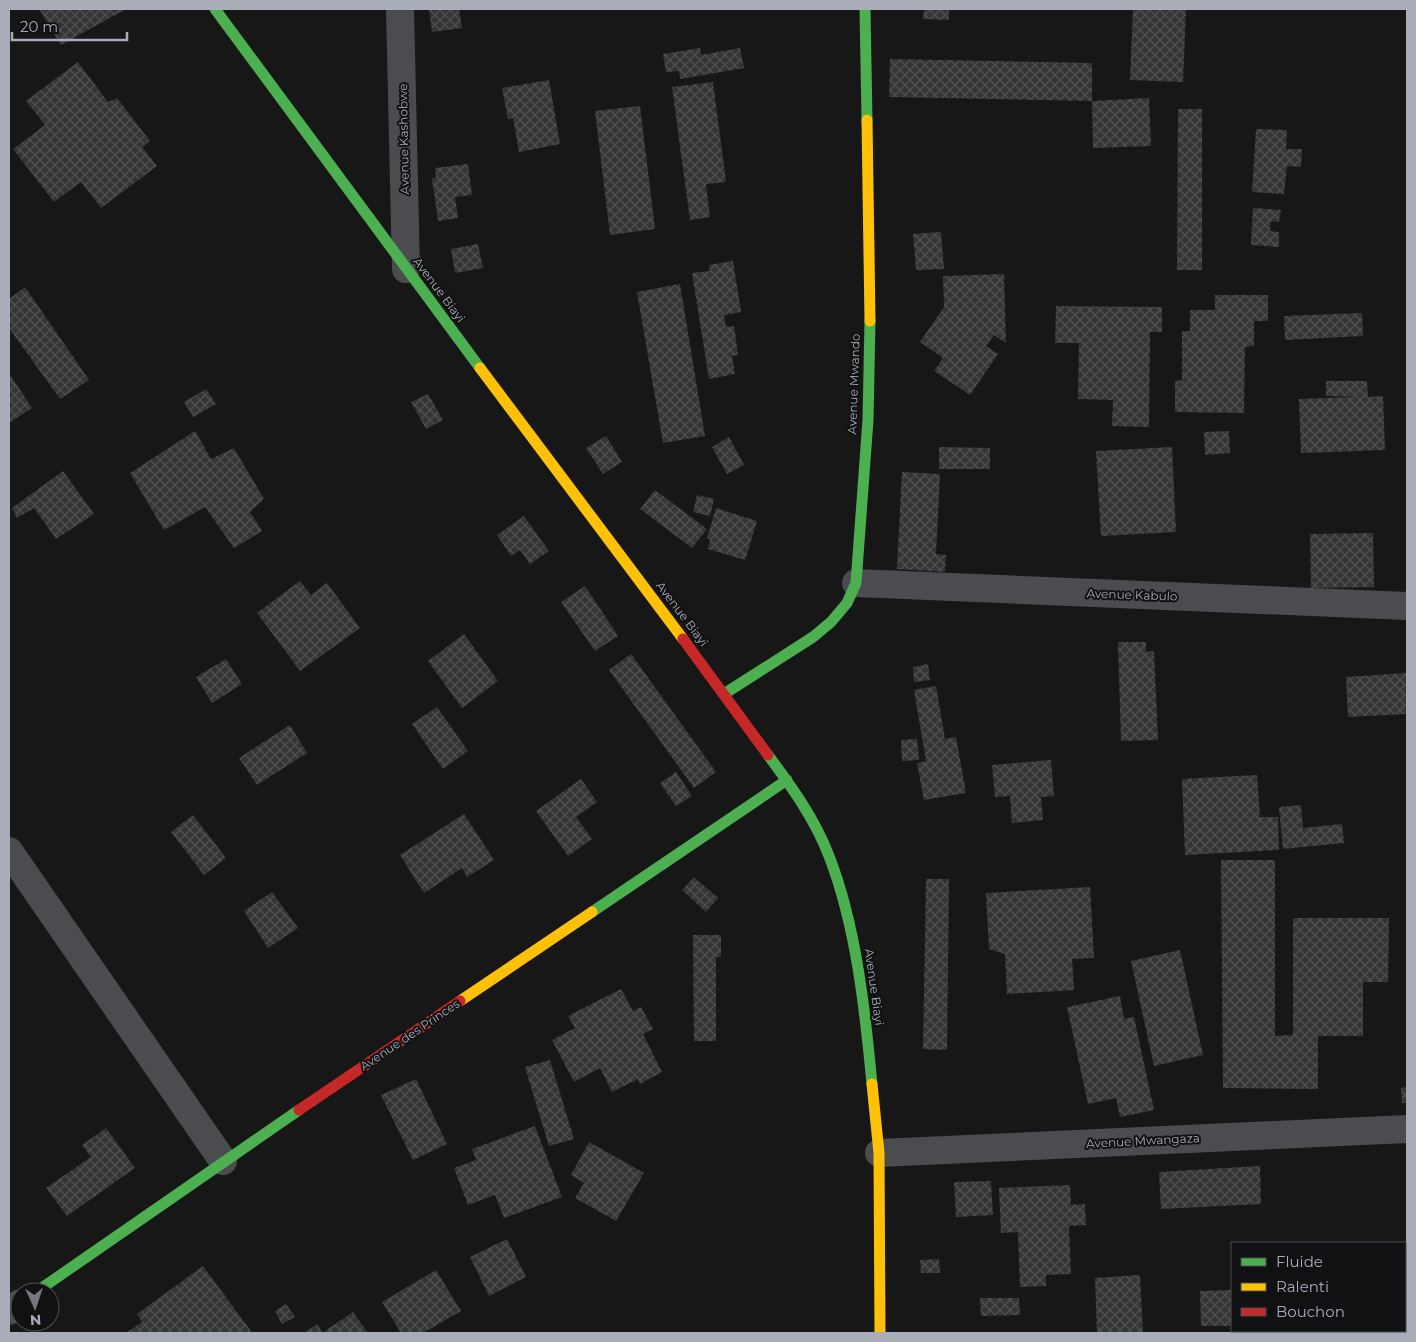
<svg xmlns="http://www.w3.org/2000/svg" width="1416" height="1342" viewBox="0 0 1416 1342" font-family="Montserrat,sans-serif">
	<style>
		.building { fill: url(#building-cross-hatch) }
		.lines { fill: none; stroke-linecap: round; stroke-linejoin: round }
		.street { stroke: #4b4c50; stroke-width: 28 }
		.fast { stroke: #4caf50; stroke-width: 11 }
		.slow { stroke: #ffc107; stroke-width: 11 }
		.jam { stroke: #c62828; stroke-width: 11 }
		.labels { text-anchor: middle; stroke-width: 4; stroke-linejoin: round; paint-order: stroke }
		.street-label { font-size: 12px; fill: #a8adb8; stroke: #111113 }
	</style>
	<defs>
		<pattern id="building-cross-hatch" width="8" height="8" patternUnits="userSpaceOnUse" patternTransform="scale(1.25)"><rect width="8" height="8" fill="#353536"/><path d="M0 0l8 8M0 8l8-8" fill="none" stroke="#4f5051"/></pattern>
	</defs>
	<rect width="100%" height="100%" fill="#171717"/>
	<!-- building -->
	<path class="building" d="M 39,9 L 126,9 L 61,45 Z
		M 429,9 L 459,9 L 462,28 L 432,32 Z
		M 924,9 L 949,9 L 949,20 L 923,19 Z
		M 1133,9 L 1186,9 L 1183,82 L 1130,80 Z
		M 700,48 L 701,55 L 740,48 L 744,68 L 680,79 L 679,71 L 666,72 L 663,54 Z
		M 890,59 L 1092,63 L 1092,101 L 889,97 Z
		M 78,62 L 108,102 L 117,98 L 150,141 L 142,147 L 157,166 L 101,208 L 81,182 L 54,202 L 13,149 L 45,125 L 26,101 Z
		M 549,80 L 560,144 L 519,152 L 513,118 L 508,119 L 502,88 Z
		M 713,82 L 726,182 L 706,184 L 710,217 L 690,220 L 672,87 Z
		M 1149,98 L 1151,146 L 1093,148 L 1092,101 Z
		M 640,106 L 655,229 L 610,235 L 595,111 Z
		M 1178,109 L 1202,109 L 1202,270 L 1177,270 Z
		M 1256,129 L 1287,130 L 1286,149 L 1302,149 L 1301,167 L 1287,166 L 1284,194 L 1252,192 Z
		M 468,164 L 472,195 L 455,197 L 458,218 L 438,221 L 432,178 L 436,178 L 435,168 Z
		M 1253,208 L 1281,210 L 1279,222 L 1271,221 L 1270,231 L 1279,232 L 1279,247 L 1251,245 Z
		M 941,232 L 944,269 L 916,270 L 913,234 Z
		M 478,244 L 483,268 L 455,273 L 451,249 Z
		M 733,261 L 741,312 L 724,315 L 726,327 L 734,326 L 738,355 L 732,356 L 735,374 L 709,379 L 692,273 L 710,271 L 709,265 Z
		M 1004,274 L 1006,343 L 994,335 L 986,346 L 998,354 L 970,395 L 934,371 L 943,358 L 920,342 L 944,307 L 943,276 Z
		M 680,284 L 705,436 L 663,443 L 637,292 Z
		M 25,287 L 89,380 L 60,399 L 9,328 L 9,299 Z
		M 1215,295 L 1268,295 L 1268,321 L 1254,321 L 1254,346 L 1245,347 L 1244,413 L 1175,412 L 1175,381 L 1182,380 L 1182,331 L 1190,331 L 1190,310 L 1215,310 Z
		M 1056,306 L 1162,307 L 1162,332 L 1150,332 L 1149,427 L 1112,426 L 1113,400 L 1078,399 L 1079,343 L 1055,343 Z
		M 1362,313 L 1363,336 L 1285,340 L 1284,316 Z
		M 9,373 L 32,408 L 9,423 L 9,412 L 12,417 L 9,411 Z
		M 1326,381 L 1367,381 L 1368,397 L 1383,396 L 1385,450 L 1301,453 L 1299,399 L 1356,397 L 1326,396 Z
		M 206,389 L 216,404 L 193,417 L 184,402 Z
		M 428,394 L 443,420 L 426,429 L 411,402 Z
		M 195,431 L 211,459 L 234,448 L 264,499 L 250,512 L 262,531 L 234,548 L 205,507 L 164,530 L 130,473 Z
		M 1229,431 L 1230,453 L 1205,455 L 1204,432 Z
		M 606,436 L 622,462 L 603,474 L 586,448 Z
		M 729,437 L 744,465 L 727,474 L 712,447 Z
		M 939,447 L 990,448 L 990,469 L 939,469 Z
		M 1172,447 L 1176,532 L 1101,536 L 1096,451 Z
		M 63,471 L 94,514 L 56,539 L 34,508 L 17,518 L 12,508 Z
		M 902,472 L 940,474 L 936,554 L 946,555 L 945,572 L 897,569 Z
		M 655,490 L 707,529 L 692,548 L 640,509 Z
		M 697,495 L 714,499 L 710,516 L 693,512 Z
		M 716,508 L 757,521 L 745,560 L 708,549 L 710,540 L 707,538 Z
		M 524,516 L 549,551 L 530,564 L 520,550 L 511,556 L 497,535 Z
		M 1373,533 L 1374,587 L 1311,588 L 1310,534 Z
		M 300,581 L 311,595 L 327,583 L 360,628 L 300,671 L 257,613 Z
		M 585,586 L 618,636 L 595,651 L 561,602 Z
		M 464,634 L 498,681 L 462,708 L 428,661 Z
		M 1118,642 L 1146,642 L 1146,652 L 1154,651 L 1158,740 L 1121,741 Z
		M 631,654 L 716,772 L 694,788 L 609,670 Z
		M 226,659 L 242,684 L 212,703 L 196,677 Z
		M 928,664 L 930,680 L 914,682 L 913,667 Z
		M 1407,673 L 1407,714 L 1348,717 L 1346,677 Z
		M 936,686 L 945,739 L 956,737 L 966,793 L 924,800 L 917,763 L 926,761 L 914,690 Z
		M 437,707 L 468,751 L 443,769 L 412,724 Z
		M 290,725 L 307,753 L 257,785 L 239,758 Z
		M 917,739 L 919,760 L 902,761 L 901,740 Z
		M 1051,760 L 1054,796 L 1041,797 L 1043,820 L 1012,823 L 1010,796 L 995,797 L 992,765 Z
		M 676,772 L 692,796 L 676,806 L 660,783 Z
		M 1257,775 L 1260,817 L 1278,817 L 1279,850 L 1185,855 L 1182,779 Z
		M 581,779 L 597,802 L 576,817 L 592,839 L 568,856 L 536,811 Z
		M 1301,805 L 1303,828 L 1342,824 L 1344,843 L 1283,849 L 1279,807 Z
		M 464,814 L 494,860 L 467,877 L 462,868 L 424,893 L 400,855 Z
		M 193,815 L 226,858 L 204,875 L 171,832 Z
		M 1221,860 L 1275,860 L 1275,1036 L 1293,1035 L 1293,918 L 1389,918 L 1388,982 L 1363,982 L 1363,1036 L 1318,1036 L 1318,1089 L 1223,1088 Z
		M 694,877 L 718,898 L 706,912 L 682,890 Z
		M 926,879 L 949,879 L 947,1050 L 923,1049 Z
		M 1090,887 L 1094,958 L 1072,959 L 1074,990 L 1007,994 L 1005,954 L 989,949 L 986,893 Z
		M 272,892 L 298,928 L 268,948 L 244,911 Z
		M 693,935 L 721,935 L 721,957 L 716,957 L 716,1041 L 694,1041 Z
		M 1180,950 L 1203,1055 L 1154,1066 L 1131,961 Z
		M 621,989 L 633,1011 L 641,1007 L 653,1029 L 643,1034 L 662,1072 L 640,1084 L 638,1079 L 612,1092 L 600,1068 L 574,1082 L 552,1040 L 575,1028 L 568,1016 Z
		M 1120,996 L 1124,1019 L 1134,1017 L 1154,1110 L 1120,1117 L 1116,1098 L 1088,1104 L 1067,1007 Z
		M 550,1060 L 574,1139 L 549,1146 L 525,1067 Z
		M 416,1079 L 447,1144 L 413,1160 L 381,1095 Z
		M 1407,1087 L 1407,1103 L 1402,1103 L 1401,1088 Z
		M 535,1126 L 562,1197 L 504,1218 L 495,1195 L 468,1205 L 454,1168 L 476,1160 L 472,1149 Z
		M 106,1128 L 135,1168 L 67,1216 L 46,1188 L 91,1157 L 82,1145 Z
		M 589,1142 L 644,1173 L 616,1221 L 575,1198 L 584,1183 L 571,1175 Z
		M 1260,1166 L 1261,1204 L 1161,1209 L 1159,1172 Z
		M 991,1181 L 993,1215 L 956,1217 L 954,1182 Z
		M 1070,1185 L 1071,1205 L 1085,1204 L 1086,1225 L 1069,1226 L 1071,1274 L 1046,1275 L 1046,1286 L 1020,1287 L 1018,1232 L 1001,1233 L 999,1188 Z
		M 507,1239 L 526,1277 L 489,1296 L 470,1257 Z
		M 939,1259 L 940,1273 L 921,1273 L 920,1260 Z
		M 203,1266 L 251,1331 L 249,1333 L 126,1333 L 142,1322 L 137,1314 Z
		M 436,1270 L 461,1311 L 423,1333 L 401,1333 L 382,1302 Z
		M 1140,1275 L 1143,1333 L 1097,1333 L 1095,1278 Z
		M 1405,1286 L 1407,1286 L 1407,1301 L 1405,1301 Z
		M 1232,1290 L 1232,1326 L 1201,1326 L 1200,1291 Z
		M 980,1298 L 1019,1298 L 1020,1315 L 981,1316 Z
		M 286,1304 L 295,1317 L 282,1324 L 275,1311 Z
		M 353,1312 L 368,1333 L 304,1333 L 318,1324 L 322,1333 Z
		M 1405,1312 L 1407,1312 L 1407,1333 L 1402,1333 L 1402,1331 L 1405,1331 Z
		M 1279,1331 L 1334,1331 L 1334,1333 L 1279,1333 Z"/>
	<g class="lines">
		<!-- street -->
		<path class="street" d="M 400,9 L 406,269
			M 856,583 L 1407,606
			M 9,851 L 223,1161
			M 879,1153 L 1407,1129
			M 9,1311 L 20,1303"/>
		<!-- fast -->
		<path class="fast" d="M 215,9 L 480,368
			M 865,9 L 867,120
			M 724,694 L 813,637 L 831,622 L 847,603 L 856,583 L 868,420 L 870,321
			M 768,755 C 791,786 815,819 829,856 C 856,925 865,1010 872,1084
			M 592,912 L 787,780
			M 36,1292 L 299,1110"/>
		<!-- slow -->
		<path class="slow" d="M 867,120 L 870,321
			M 480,368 L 683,639
			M 460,1001 L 592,912
			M 872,1084 L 879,1153 L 880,1333"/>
		<!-- jam -->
		<path class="jam" d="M 683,639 L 768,755
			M 299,1110 L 460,1001"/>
	</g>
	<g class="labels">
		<!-- street labels -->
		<g class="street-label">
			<text transform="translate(404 139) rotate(-91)" y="4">Avenue Kashobwe</text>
			<text transform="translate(439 290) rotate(53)" y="4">Avenue Biayi</text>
			<text transform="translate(854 384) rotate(-88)" y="4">Avenue Mwando</text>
			<text transform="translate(1132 595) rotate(2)" y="4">Avenue Kabulo</text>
			<text transform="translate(682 614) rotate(53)" y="4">Avenue Biayi</text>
			<text transform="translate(874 987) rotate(82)" y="4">Avenue Biayi</text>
			<text transform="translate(410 1035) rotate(-34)" y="4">Avenue des Princes</text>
			<text transform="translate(1143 1141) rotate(-3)" y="4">Avenue Mwangaza</text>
		</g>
	</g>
	<!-- border -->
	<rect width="1416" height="1342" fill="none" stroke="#a8adb8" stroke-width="20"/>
	<!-- legend -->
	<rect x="1231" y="1242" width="175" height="90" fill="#111113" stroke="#4d4f55"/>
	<rect x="1241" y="1258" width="25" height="8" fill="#4caf50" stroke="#4d4f55"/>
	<text x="1276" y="1267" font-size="15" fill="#a8adb8">Fluide</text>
	<rect x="1241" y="1283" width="25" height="8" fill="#ffc107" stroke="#4d4f55"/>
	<text x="1276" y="1292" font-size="15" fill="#a8adb8">Ralenti</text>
	<rect x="1241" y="1308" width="25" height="8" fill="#c62828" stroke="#4d4f55"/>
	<text x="1276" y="1317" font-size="15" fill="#a8adb8">Bouchon</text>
	<!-- north arrow -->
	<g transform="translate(35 1307) rotate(177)"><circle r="24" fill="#111113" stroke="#4d4f55"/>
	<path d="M0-4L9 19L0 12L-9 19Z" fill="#757880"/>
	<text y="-8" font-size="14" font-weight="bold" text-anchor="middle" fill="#a8adb8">N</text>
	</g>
	<!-- scale -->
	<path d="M12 32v8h115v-8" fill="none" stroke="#a8adb8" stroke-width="2.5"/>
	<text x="20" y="32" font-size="15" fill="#a8adb8" stroke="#111113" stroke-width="4" paint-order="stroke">20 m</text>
</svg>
